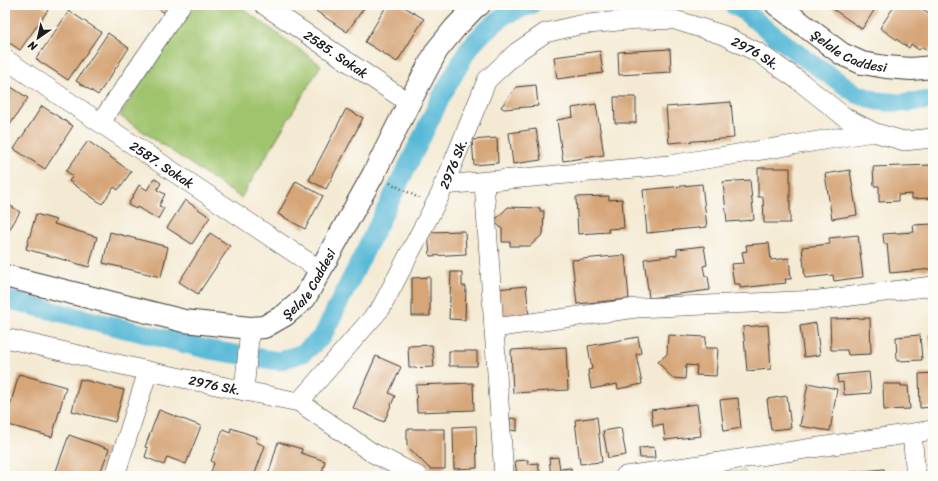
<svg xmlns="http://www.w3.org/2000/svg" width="938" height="481" viewBox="0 0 938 481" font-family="Sriracha,sans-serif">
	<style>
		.green { fill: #a0c46e; stroke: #5e7045 }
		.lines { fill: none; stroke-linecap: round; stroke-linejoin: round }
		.canal { stroke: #59b9d7; stroke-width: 19 }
		.building { fill: #d6a679 }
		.minor-casing { stroke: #3c3b37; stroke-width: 20 }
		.tertiary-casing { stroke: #3c3b37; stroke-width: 24 }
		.path { stroke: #3c3b37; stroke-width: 2.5; stroke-dasharray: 1 3; stroke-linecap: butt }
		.minor { stroke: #fff; stroke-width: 19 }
		.tertiary { stroke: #fff; stroke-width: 22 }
		.labels { text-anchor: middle; stroke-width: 3; stroke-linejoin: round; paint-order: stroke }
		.street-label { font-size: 13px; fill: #1c1c1c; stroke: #fdfcf7 }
	</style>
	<rect width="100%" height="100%" fill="#fdfcf7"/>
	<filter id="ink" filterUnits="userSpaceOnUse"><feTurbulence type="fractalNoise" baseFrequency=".025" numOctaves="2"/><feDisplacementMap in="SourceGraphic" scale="8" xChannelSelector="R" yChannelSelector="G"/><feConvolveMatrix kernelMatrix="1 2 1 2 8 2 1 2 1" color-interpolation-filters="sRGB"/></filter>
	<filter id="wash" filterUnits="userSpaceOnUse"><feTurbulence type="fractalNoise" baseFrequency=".012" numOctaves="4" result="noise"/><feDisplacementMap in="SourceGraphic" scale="16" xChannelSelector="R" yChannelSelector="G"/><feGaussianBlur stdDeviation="0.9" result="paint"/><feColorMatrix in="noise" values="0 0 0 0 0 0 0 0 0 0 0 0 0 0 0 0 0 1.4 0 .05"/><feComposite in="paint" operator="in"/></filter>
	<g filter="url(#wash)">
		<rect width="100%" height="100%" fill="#f4ead3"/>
		<!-- green -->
		<path class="green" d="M 191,5 L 238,5 L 321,65 L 241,198 L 120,116 Z
			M 745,470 L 746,476 L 700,476 Z"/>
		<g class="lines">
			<!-- canal -->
			<path class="canal" d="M 733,5 L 742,10 L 800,55 L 857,94 L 877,101 L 899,103 L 933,100
				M 5,299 L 210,350 L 279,361 L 303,353 L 322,337 L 420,141 L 441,97 L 469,48 L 485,31 L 505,15 L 531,5"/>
		</g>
		<g id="blocks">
			<!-- building -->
			<path class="building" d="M 5,5 L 41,5 L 48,10 L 20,50 L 5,40 Z
				M 152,5 L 177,5 L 170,16 Z
				M 320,5 L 366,5 L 347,32 L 316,11 Z
				M 387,5 L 401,5 L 424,19 L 397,62 L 365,42 Z
				M 827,5 L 870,5 L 875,9 L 862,29 Z
				M 895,5 L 917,5 L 933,16 L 933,45 L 929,51 L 922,47 L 919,50 L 911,44 L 909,48 L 880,28 Z
				M 69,11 L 101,32 L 68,80 L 36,59 Z
				M 108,33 L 129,48 L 98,95 L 76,81 Z
				M 670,49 L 671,72 L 619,75 L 618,52 Z
				M 600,51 L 603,73 L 557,79 L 554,57 Z
				M 5,83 L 28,98 L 5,132 Z
				M 536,85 L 538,106 L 504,109 L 501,107 L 516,87 Z
				M 614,97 L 636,97 L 636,123 L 615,123 Z
				M 731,102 L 734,138 L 669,143 L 666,107 Z
				M 596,104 L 604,155 L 563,161 L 557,120 L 573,117 L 572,108 Z
				M 42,106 L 73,126 L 45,169 L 14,149 Z
				M 346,109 L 363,118 L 326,189 L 309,180 Z
				M 536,129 L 541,160 L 513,164 L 509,133 Z
				M 497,138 L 498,163 L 474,165 L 472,140 Z
				M 88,141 L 131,172 L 118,190 L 114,187 L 102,204 L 69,181 L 73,176 L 66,171 Z
				M 933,165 L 932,198 L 912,199 L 912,194 L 898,195 L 898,201 L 879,202 L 879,186 L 874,186 L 873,167 Z
				M 758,168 L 790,168 L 790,223 L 764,223 L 763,197 L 758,197 Z
				M 850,170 L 857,215 L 832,219 L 825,174 Z
				M 154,178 L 161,183 L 157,190 L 165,194 L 159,206 L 164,208 L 158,219 L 137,207 L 136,209 L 128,205 L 139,185 L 147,190 Z
				M 750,180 L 754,220 L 727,222 L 723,182 Z
				M 296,181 L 323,196 L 305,229 L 278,214 Z
				M 702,184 L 707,227 L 647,233 L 643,190 Z
				M 609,196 L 609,200 L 622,199 L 624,228 L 608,229 L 609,232 L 578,234 L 576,197 Z
				M 185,200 L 210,217 L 192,244 L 167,228 Z
				M 5,202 L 20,212 L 5,237 Z
				M 508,207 L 540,208 L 540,211 L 544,211 L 543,234 L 530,246 L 510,246 L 510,242 L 502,242 L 502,229 L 494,221 Z
				M 36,214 L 56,220 L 54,224 L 97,237 L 89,267 L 26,249 Z
				M 933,224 L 933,269 L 890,273 L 887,244 L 884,244 L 883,234 L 914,232 L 913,225 Z
				M 465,231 L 466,254 L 430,256 L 428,232 Z
				M 110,232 L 168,247 L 161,277 L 103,263 Z
				M 210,233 L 230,246 L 198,294 L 179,282 Z
				M 858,235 L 863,277 L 834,281 L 833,275 L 805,278 L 802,247 L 830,244 L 829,238 Z
				M 769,243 L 771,260 L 789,258 L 791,279 L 785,279 L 786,283 L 740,288 L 740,284 L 734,284 L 731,264 L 744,263 L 742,252 L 747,251 L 746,245 Z
				M 704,246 L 707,265 L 703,266 L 705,276 L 708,276 L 710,290 L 649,298 L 644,259 L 677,255 L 677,249 Z
				M 625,255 L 629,299 L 577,304 L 572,260 Z
				M 451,272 L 462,272 L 462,286 L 466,286 L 465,320 L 449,319 Z
				M 430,277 L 430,316 L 412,316 L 412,278 Z
				M 526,286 L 529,316 L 500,319 L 497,289 Z
				M 870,318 L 871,354 L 848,355 L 847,350 L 831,350 L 830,319 Z
				M 816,323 L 820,355 L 804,357 L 800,326 Z
				M 768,325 L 771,369 L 747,371 L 743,327 Z
				M 933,334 L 933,359 L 932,359 L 929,335 Z
				M 668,335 L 706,337 L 705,348 L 718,348 L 716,376 L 696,375 L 697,366 L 686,365 L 685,379 L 672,378 L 658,362 L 667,354 Z
				M 920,335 L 922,360 L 897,361 L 896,337 Z
				M 638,337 L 641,353 L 636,354 L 642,384 L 618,389 L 617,384 L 591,389 L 588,370 L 592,369 L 588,346 Z
				M 432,345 L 434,367 L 409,368 L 408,346 Z
				M 566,347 L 568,390 L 513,393 L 511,350 Z
				M 449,351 L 477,351 L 477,366 L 449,366 Z
				M 376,356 L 401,367 L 389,393 L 395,396 L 384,422 L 353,408 Z
				M 869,372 L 871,393 L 844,395 L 843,382 L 838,383 L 837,375 Z
				M 933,373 L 933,407 L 920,408 L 919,374 Z
				M 19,374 L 66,387 L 52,437 L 5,424 Z
				M 80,379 L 124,390 L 115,422 L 72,411 Z
				M 473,383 L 474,410 L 417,412 L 416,385 Z
				M 808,383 L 837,389 L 830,431 L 800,426 Z
				M 883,384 L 901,384 L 901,386 L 908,386 L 910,409 L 884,410 Z
				M 787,396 L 791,428 L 771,430 L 767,399 Z
				M 738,398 L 741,428 L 724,431 L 720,400 Z
				M 697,404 L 701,436 L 665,440 L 663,424 L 653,426 L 651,410 Z
				M 159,410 L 201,426 L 186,464 L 167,457 L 164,465 L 145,457 L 148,448 L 145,447 Z
				M 597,417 L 602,462 L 580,464 L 575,420 Z
				M 510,418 L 517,419 L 517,431 L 510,430 Z
				M 476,426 L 477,468 L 454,469 L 453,427 Z
				M 231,428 L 257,437 L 256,442 L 265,446 L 254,476 L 213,476 L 210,475 L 214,463 L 211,461 L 223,429 L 230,432 Z
				M 621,428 L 626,455 L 608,458 L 603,431 Z
				M 407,429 L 445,429 L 445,469 L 430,469 L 407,446 Z
				M 69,435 L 109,449 L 99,476 L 70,476 L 56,471 Z
				M 278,442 L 302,449 L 301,453 L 325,461 L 321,476 L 268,476 Z
				M 654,447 L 655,458 L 640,458 L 639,448 Z
				M 558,457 L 560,469 L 571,468 L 572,476 L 551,476 L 549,458 Z
				M 528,460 L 528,464 L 538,463 L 540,476 L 517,476 L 515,461 Z
				M 884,469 L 885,476 L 842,476 L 842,473 Z
				M 820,474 L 820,476 L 807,476 L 807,475 Z"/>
		</g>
	</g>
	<g filter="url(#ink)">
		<use href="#blocks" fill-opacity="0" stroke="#3c3b37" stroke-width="1"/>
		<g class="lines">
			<defs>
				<g id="minor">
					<path id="s1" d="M 264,5 L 409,103"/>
					<path id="s2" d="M 5,59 L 320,270"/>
					<path d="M 101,122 L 181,5"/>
					<path d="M 484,182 L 504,476"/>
					<path d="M 443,185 L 669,165 L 873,132"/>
					<path d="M 494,328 L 636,308 L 819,300 L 933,286"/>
					<path id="s3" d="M 5,338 L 148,371 L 299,402 L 381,308 L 440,195 L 487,80 L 517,52 L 545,33 L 579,25 L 638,19 L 675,20 L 723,35 L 759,53 L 798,80 L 846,118 L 873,132 L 904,141 L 933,138"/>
					<path d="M 244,391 L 250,328"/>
					<path d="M 299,402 L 371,452 L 418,476"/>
					<path d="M 912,434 L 916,476"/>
					<path d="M 115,476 L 148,371"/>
					<path d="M 625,476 L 933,430"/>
				</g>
				<g id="tertiary">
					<path id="s4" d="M 777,5 L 842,54 L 862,63 L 886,67 L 911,69 L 933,67"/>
					<path id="s5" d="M 5,276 L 184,321 L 250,328 L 264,327 L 285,315 L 305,298 L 373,175 L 409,103 L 437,50 L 455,28 L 475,7 L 479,5"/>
				</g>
			</defs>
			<!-- minor casing -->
			<use href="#minor" class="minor-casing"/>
			<!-- tertiary casing -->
			<use href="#tertiary" class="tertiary-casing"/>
			<!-- path -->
			<path class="path" d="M 390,183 L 419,198"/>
			<!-- minor -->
			<use href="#minor" class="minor"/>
			<!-- tertiary -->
			<use href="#tertiary" class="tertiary"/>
		</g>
	</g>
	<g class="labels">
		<!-- street labels -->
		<g class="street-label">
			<text dy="5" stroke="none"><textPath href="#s4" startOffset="87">Şelale Caddesi</textPath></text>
			<text dy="5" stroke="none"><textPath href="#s1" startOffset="87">2585. Sokak</textPath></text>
			<text dy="5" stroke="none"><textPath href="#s3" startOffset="971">2976 Sk.</textPath></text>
			<text dy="5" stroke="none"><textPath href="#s3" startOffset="587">2976 Sk.</textPath></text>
			<text dy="5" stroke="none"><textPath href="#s2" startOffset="189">2587. Sokak</textPath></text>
			<text dy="5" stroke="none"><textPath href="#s5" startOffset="329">Şelale Caddesi</textPath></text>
			<text dy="5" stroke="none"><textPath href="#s3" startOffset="215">2976 Sk.</textPath></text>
		</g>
	</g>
	<!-- margin -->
	<rect width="938" height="481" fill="none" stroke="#fdfcf7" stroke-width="20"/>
	<!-- north arrow -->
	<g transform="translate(38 38) rotate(214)" stroke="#fdfcf7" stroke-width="3" paint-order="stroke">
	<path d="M0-3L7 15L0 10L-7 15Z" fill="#1c1c1c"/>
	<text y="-6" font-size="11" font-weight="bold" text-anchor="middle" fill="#1c1c1c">N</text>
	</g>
</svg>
